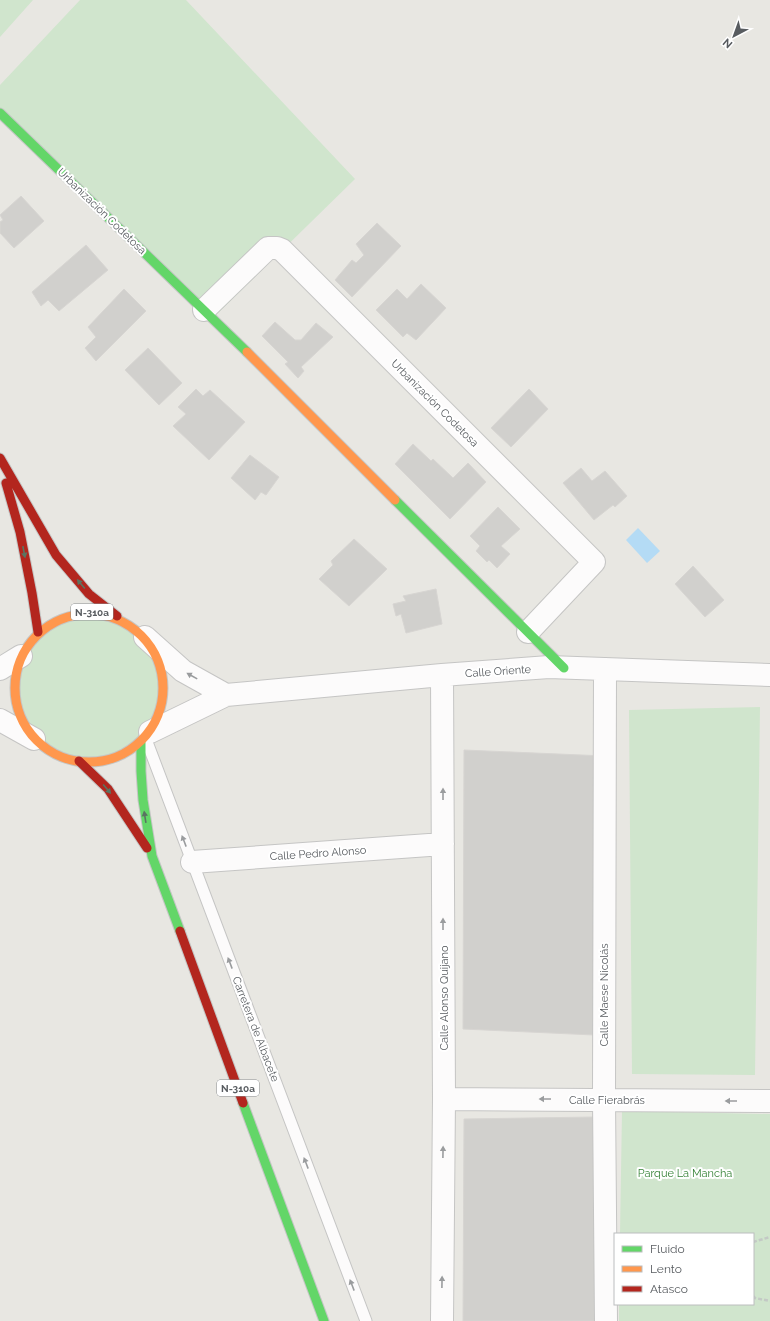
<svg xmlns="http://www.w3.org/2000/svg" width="770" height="1321" viewBox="0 0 770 1321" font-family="Raleway,sans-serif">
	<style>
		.green { fill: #d0e5cd }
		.water { fill: #b4dbf5 }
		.building { fill: #d1d0cd; stroke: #d7d5d2 }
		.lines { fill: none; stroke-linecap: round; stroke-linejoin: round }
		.lane-casing { stroke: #c5c5c4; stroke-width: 13 }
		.street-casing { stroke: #c5c5c4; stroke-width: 24 }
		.fast-casing { stroke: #c5c6c5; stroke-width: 11 }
		.slow-casing { stroke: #c5c6c5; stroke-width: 11 }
		.jam-casing { stroke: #c5c6c5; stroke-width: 11 }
		.path { stroke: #c3c9c5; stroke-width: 2.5; stroke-dasharray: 4 2; stroke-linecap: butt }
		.lane { stroke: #fcfbfb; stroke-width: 11 }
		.street { stroke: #fcfbfb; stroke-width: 22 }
		.fast { stroke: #63d668; stroke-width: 9 }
		.slow { stroke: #ff974d; stroke-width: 9 }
		.jam { stroke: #b3261e; stroke-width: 9 }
		.oneway { fill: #5a7462 }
		.oneway2 { fill: #9a9c9e }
		.labels { text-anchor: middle; stroke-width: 4; stroke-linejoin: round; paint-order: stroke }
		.shield { fill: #fff; stroke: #8a8d90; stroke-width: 1 }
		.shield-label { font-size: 10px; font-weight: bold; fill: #585c60 }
		.street-label { font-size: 11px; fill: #585c60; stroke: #fff }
		.park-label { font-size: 11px; fill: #358236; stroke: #fff }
	</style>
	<rect width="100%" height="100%" fill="#e8e7e2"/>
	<!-- green -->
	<path class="green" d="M 0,0 L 33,0 L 0,37 Z
		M 80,0 L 186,0 L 355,179 L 213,318 L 0,113 L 0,85 Z
		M15 688a74 74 0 1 1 148 0a74 74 0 1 1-148 0Z
		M 760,707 L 755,1075 L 632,1074 L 629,710 Z
		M 622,1111 L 770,1114 L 770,1321 L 619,1321 L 619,1304 L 753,1304 L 753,1234 L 620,1234 Z"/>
	<!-- water -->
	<path class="water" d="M 638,528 L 660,551 L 647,563 L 626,540 Z"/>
	<!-- building -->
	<path class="building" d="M 21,196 L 44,221 L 14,248 L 0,233 L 0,222 L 3,220 L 0,215 Z
		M 377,223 L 401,246 L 352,297 L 335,280 L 352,260 L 356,263 L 364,255 L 356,244 Z
		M 86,245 L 108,270 L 59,311 L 48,300 L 41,306 L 32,292 Z
		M 421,284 L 446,308 L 416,340 L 407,333 L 403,337 L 376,310 L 397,289 L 407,299 Z
		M 124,289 L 146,311 L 96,361 L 85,348 L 96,337 L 88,327 Z
		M 275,322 L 295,340 L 301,340 L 316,323 L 333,337 L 301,367 L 304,371 L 298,378 L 285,364 L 288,362 L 262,336 Z
		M 148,348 L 182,383 L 159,405 L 125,370 Z
		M 196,389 L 203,396 L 210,390 L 245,422 L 209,460 L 173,426 L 186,414 L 178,407 Z
		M 529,389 L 548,409 L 511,447 L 491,428 Z
		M 413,444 L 431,461 L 433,459 L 453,478 L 468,463 L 486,482 L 450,519 L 395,464 Z
		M 250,455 L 279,477 L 266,495 L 261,492 L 255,500 L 231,478 Z
		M 581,468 L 592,481 L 605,471 L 627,496 L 615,507 L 613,505 L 594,520 L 563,483 Z
		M 498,507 L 520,529 L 501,546 L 510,554 L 497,568 L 489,560 L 487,562 L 476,551 L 480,546 L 470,536 Z
		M 354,539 L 387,569 L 349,606 L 319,579 L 333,565 L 331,561 Z
		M 693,566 L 724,600 L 705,617 L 675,584 Z
		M 436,589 L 442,624 L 406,633 L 401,614 L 396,616 L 393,604 L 406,601 L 403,596 Z
		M 464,750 L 605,756 L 594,1035 L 463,1029 Z
		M 593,1117 L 595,1321 L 463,1321 L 464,1119 Z"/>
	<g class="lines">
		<defs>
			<path id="lane" d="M 147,742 L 366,1321"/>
			<path id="street" d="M 204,310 L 268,248 L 277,248 L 282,250 L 594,562 L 528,632
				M 145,637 L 183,671 L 226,695
				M 0,669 L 21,656
				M 605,669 L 604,1100 L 606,1321
				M 0,720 L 34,739
				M 150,732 L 226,695 L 442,675 L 549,667 L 770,675
				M 192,862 L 443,844
				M 444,1099 L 770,1101
				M 442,1321 L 444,1099 L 442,675"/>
			<path id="fast" d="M 0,113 L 247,352
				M 395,500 L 564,668
				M 141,743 L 141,771 L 143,800 L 152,856 L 180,931
				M 243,1103 L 324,1321"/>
			<path id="slow" d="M 247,352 L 395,500
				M15 688a74 74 0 1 1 148 0a74 74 0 1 1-148 0Z"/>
			<path id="jam" d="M 0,458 L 56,555 L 89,594 L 117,616
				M 6,483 L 20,532 L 32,593 L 38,632
				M 79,761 L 108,789 L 147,848
				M 180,931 L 243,1103"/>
		</defs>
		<!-- lane casing -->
		<use href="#lane" class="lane-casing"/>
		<!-- street casing -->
		<use href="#street" class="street-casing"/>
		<!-- fast casing -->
		<use href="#fast" class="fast-casing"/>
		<!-- slow casing -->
		<use href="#slow" class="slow-casing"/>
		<!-- jam casing -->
		<use href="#jam" class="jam-casing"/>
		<!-- path -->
		<path class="path" d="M 753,1242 L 770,1237
			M 753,1296 L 755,1298 L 770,1301"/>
		<!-- lane -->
		<use href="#lane" class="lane"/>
		<!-- street -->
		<use href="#street" class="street"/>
		<!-- fast -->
		<use href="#fast" class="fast"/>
		<!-- slow -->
		<use href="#slow" class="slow"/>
		<!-- jam -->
		<use href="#jam" class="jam"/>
	</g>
	<!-- one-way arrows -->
	<defs><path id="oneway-solid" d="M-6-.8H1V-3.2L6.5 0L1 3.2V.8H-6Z"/></defs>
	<g class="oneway">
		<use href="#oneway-solid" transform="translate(24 552) rotate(79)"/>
		<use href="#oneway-solid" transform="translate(81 584) rotate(-130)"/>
		<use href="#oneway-solid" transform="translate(107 789) rotate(50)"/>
		<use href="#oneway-solid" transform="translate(145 817) rotate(-99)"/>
	</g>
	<g class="oneway2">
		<use href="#oneway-solid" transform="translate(192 676) rotate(-151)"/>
		<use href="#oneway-solid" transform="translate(443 794) rotate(-90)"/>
		<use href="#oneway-solid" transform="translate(184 841) rotate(-111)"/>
		<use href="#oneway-solid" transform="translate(443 924) rotate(-90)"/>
		<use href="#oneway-solid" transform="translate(230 963) rotate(-111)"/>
		<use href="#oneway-solid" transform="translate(545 1099) rotate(-180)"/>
		<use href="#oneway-solid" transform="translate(731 1101) rotate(-180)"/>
		<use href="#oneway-solid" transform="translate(443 1152) rotate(-89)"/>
		<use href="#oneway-solid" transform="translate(306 1163) rotate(-111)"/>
		<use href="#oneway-solid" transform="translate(442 1282) rotate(-89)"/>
		<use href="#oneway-solid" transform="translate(352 1285) rotate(-111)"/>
	</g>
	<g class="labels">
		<!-- shield labels -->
		<g class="shield">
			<rect x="71" y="604" width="42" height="16" rx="3"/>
			<rect x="217" y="1080" width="42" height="16" rx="3"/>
		</g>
		<g class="shield-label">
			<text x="92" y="616">N-310a</text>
			<text x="238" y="1092">N-310a</text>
		</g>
		<!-- street labels -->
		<g class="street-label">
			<text transform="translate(102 211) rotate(44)" y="4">Urbanización Codetosa</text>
			<text transform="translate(435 403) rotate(45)" y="4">Urbanización Codetosa</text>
			<text transform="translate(498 671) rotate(-4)" y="4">Calle Oriente</text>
			<text transform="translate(318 853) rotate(-4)" y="4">Calle Pedro Alonso</text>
			<text transform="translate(604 995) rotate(-90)" y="4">Calle Maese Nicolás</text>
			<text transform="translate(444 998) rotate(-90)" y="4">Calle Alonso Quijano</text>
			<text transform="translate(256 1029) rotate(69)" y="4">Carretera de Albacete</text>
			<text x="607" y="1104">Calle Fierabrás</text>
		</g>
		<!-- park labels -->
		<g class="park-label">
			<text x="685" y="1177">Parque La Mancha</text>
		</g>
	</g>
	<!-- legend -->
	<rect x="614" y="1233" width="140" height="72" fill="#ffffff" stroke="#bcbebf"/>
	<rect x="622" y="1246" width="20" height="6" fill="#63d668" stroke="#bcbebf"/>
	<text x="650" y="1253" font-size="12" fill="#585c60">Fluido</text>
	<rect x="622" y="1266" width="20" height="6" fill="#ff974d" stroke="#bcbebf"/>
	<text x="650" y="1273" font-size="12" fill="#585c60">Lento</text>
	<rect x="622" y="1286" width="20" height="6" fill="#b3261e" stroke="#bcbebf"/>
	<text x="650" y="1293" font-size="12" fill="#585c60">Atasco</text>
	<!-- north arrow -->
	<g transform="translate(734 36) rotate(221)" stroke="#ffffff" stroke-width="3" paint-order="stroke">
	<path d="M0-3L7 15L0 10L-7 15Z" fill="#585c60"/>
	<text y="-6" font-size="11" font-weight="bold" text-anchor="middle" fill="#585c60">N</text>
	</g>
</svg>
